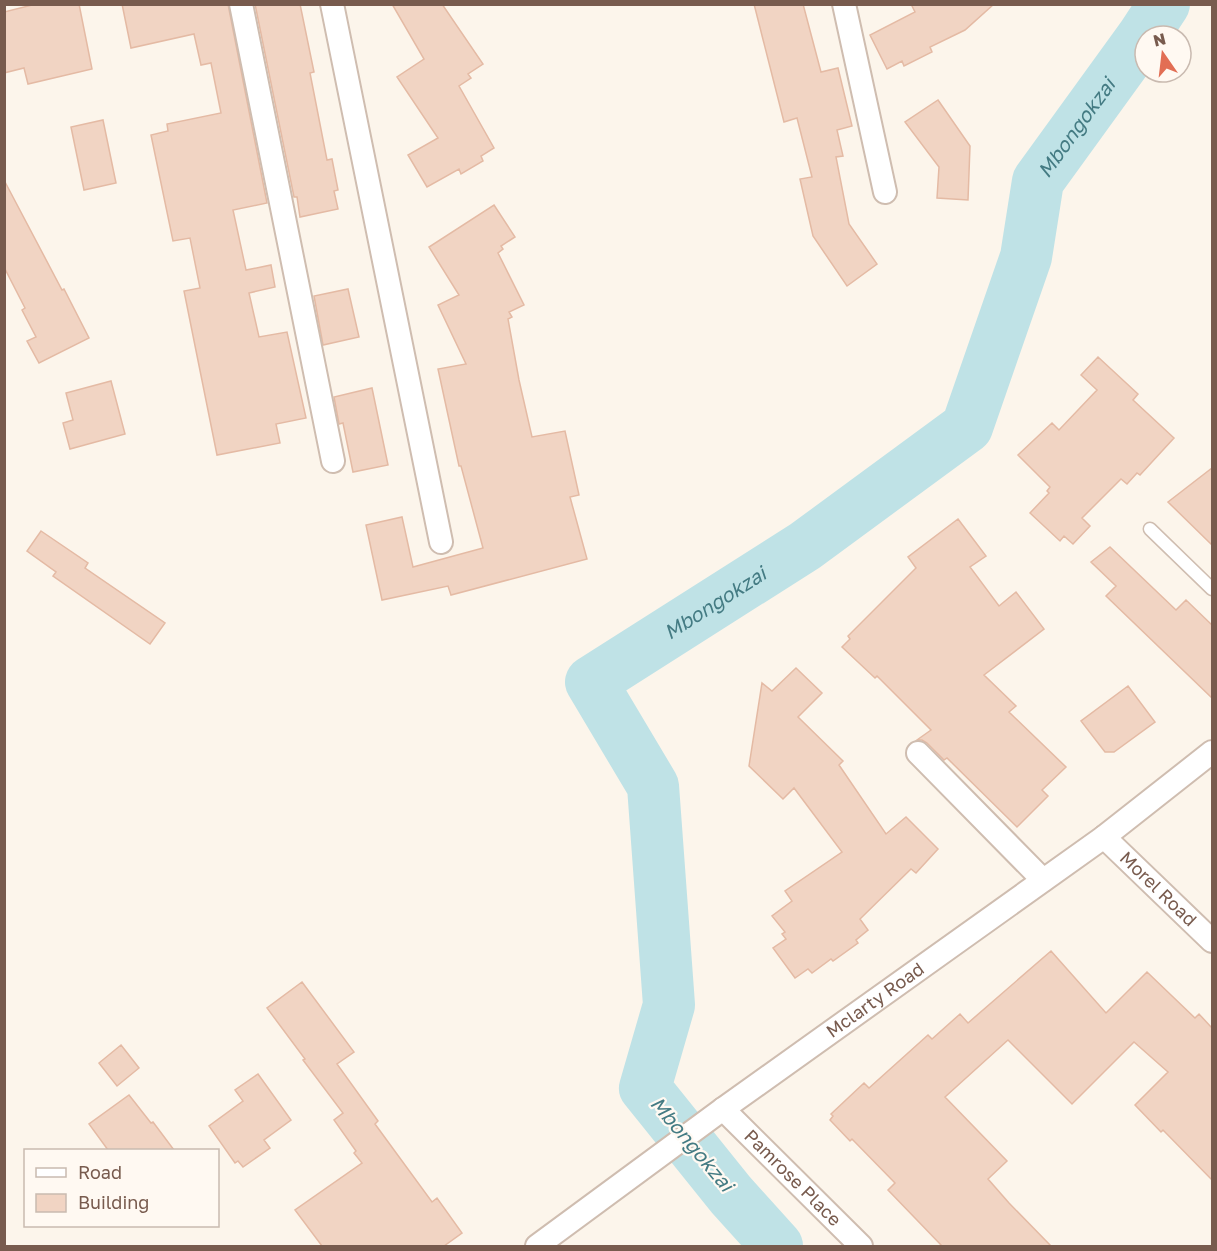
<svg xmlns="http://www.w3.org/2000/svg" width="1217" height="1251" viewBox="0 0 1217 1251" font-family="'Golos Text',sans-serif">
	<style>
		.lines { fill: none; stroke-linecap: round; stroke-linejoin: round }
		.river { stroke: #bfe2e6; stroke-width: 52 }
		.building { fill: #f1d4c3; stroke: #e4baa4; stroke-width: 1.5 }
		.lane-casing { stroke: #cfbdb0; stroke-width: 15 }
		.street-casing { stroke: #cfbdb0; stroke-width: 26 }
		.lane { stroke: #fff; stroke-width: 12 }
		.street { stroke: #fff; stroke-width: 22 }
		.labels { text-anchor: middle; stroke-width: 4.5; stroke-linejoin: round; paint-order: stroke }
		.street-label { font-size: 18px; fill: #785b4e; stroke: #fff9f2 }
		.water-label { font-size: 20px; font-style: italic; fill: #447b83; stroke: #fff9f2 }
	</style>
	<rect width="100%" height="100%" fill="#fcf5eb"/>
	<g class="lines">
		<!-- river -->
		<path class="river" id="s1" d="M 777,1246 L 731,1195 L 645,1088 L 669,1005 L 653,786 L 591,682 L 805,546 L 967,427 L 1026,257 L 1038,181 L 1143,36 L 1164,4"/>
	</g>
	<!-- building -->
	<path class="building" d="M 36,4 L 79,4 L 92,69 L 28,84 L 24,68 L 4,73 L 4,12 Z
		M 122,4 L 228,4 L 267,203 L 233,210 L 246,270 L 271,265 L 275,287 L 249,293 L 259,337 L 287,332 L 306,418 L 276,424 L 280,443 L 217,455 L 184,291 L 200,288 L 190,238 L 173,241 L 151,135 L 168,131 L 167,124 L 221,113 L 211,63 L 201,65 L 194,34 L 131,48 Z
		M 255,4 L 300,4 L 314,72 L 310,73 L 327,160 L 332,159 L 338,190 L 334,191 L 338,209 L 300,217 L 297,197 L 294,197 Z
		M 392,4 L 442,4 L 483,64 L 468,74 L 471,78 L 459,86 L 494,148 L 481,156 L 483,161 L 461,174 L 459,169 L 427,187 L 408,155 L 438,138 L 397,77 L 424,59 Z
		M 754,4 L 803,4 L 821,72 L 838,68 L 852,126 L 837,130 L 843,156 L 836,157 L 849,224 L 877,264 L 847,286 L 813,236 L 800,179 L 812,177 L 797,118 L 784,122 Z
		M 911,4 L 994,4 L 965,30 L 930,47 L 932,52 L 904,66 L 902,61 L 887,69 L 870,35 L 915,12 Z
		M 938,100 L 970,146 L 968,200 L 937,198 L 939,167 L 905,122 Z
		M 103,120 L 116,183 L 84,190 L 71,127 Z
		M 4,180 L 62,290 L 64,289 L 89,338 L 39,363 L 27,341 L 36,337 L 22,310 L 25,308 L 4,267 Z
		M 494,205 L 515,237 L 501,246 L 503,249 L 498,253 L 524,305 L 509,312 L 512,317 L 508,319 L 519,380 L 532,437 L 565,431 L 579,495 L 570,497 L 587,559 L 451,595 L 448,586 L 382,600 L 366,525 L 402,517 L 413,567 L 483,548 L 461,466 L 459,466 L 438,369 L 466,364 L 438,305 L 459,295 L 429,247 Z
		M 348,289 L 359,337 L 323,345 L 314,296 Z
		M 1098,357 L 1138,394 L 1133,400 L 1174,438 L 1140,475 L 1137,473 L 1127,484 L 1121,479 L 1082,518 L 1090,526 L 1073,544 L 1064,536 L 1060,541 L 1030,513 L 1049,493 L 1047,491 L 1050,487 L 1018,455 L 1052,423 L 1059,430 L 1097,390 L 1081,375 Z
		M 111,381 L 125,434 L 70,449 L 63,423 L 73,420 L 66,393 Z
		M 372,388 L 388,465 L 353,472 L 343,423 L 339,424 L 334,397 Z
		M 1212,468 L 1212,545 L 1168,502 Z
		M 958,519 L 986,556 L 970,567 L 999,606 L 1016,592 L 1044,629 L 984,675 L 1016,706 L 1009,712 L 1066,767 L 1042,790 L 1048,796 L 1017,827 L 947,758 L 944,760 L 927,743 L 922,740 L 917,740 L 931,730 L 877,676 L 875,678 L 842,647 L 850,639 L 848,636 L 916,568 L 908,557 Z
		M 41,531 L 88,563 L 85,568 L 165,623 L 150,644 L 53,576 L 56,572 L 27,551 Z
		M 1110,547 L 1176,610 L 1186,600 L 1212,625 L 1212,698 L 1106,596 L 1116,586 L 1091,562 Z
		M 796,668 L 822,693 L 798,717 L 843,761 L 839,765 L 886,834 L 906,817 L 938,849 L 916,873 L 911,869 L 860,919 L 868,930 L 856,940 L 858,943 L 833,961 L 831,959 L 812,973 L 808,969 L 795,978 L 773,948 L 786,939 L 782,934 L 785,932 L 772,916 L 792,901 L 785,891 L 842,852 L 794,788 L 783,799 L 749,766 L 762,683 L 772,691 Z
		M 1128,686 L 1155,722 L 1114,752 L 1105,752 L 1081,721 Z
		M 1051,951 L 1106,1013 L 1147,972 L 1195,1018 L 1199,1014 L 1212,1028 L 1212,1180 L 1163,1130 L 1161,1132 L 1135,1105 L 1168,1072 L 1134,1042 L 1072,1104 L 1008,1040 L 945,1097 L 1007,1161 L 988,1179 L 1009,1203 L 1051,1246 L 942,1246 L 888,1190 L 895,1183 L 852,1139 L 850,1141 L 830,1120 L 833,1116 L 831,1114 L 864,1083 L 869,1088 L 928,1035 L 932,1039 L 960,1014 L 968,1023 Z
		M 302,982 L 354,1052 L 337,1064 L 378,1121 L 375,1124 L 432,1202 L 437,1198 L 462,1233 L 444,1246 L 322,1246 L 295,1210 L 362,1163 L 354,1153 L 356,1151 L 334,1120 L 343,1113 L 303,1060 L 305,1059 L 267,1008 Z
		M 121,1045 L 139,1068 L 117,1086 L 99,1063 Z
		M 258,1074 L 291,1120 L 264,1140 L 270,1148 L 243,1167 L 238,1161 L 235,1163 L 209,1126 L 243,1101 L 235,1090 Z
		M 129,1095 L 151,1123 L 153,1122 L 174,1150 L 108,1150 L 89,1124 Z"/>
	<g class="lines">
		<defs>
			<path id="lane" d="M 1150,529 L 1212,589"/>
			<g id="street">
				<path d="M 241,4 L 333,461"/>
				<path d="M 332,4 L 441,542"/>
				<path d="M 844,4 L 885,192"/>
				<path d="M 918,753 L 1043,880"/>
				<path id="s2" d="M 1104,837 L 1212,941"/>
				<path id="s3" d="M 723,1109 L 861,1246"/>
				<path id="s4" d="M 537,1246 L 723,1109 L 1104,837 L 1212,752"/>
			</g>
		</defs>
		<!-- lane casing -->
		<use href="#lane" class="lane-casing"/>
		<!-- street casing -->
		<use href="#street" class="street-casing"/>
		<!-- lane -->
		<use href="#lane" class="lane"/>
		<!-- street -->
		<use href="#street" class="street"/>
	</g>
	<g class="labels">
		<!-- street labels -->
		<g class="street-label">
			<text dy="6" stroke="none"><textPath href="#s2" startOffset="75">Morel Road</textPath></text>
			<text dy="6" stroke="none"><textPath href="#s4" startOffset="418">Mclarty Road</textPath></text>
			<text dy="6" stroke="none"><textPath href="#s3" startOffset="98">Pamrose Place</textPath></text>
		</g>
		<!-- water labels -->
		<g class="water-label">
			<text dy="7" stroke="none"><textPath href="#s1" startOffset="1410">Mbongokzai</textPath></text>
			<text dy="7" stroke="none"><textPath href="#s1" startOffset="780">Mbongokzai</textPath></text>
			<text transform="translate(692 1144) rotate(50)" y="7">Mbongokzai</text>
		</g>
	</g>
	<!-- border -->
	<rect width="1217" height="1251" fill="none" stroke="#785b4e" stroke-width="12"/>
	<!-- legend -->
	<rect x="24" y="1149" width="195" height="78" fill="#fff9f2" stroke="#c9bab0" stroke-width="1.5"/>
	<rect x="36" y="1168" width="30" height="9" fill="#ffffff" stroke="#c9bab0" stroke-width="1.5"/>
	<text x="78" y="1179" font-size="18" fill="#785b4e">Road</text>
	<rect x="36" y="1194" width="30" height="18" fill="#f1d4c3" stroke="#c9bab0" stroke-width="1.5"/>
	<text x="78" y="1209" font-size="18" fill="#785b4e">Building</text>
	<!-- north arrow -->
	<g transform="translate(1163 54) rotate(346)"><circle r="28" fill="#fff9f2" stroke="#c9bab0" stroke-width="1.5"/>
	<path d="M0-4.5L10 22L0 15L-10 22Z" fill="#e26e54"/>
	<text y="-9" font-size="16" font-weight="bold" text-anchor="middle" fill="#785b4e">N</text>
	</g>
</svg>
